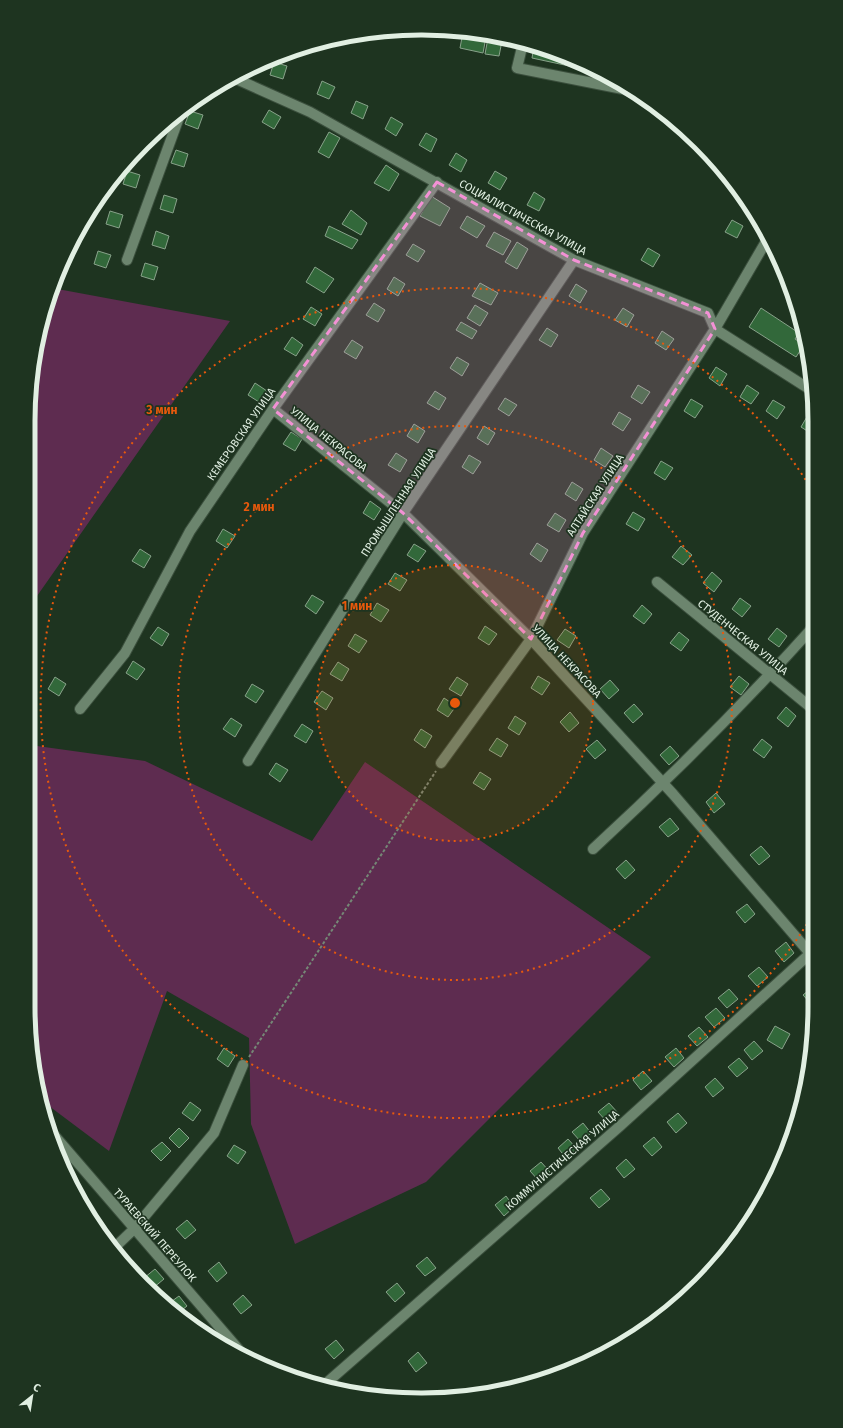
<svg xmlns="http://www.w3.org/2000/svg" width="843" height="1428" viewBox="0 0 843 1428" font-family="'Fira Sans',sans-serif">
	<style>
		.green { fill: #5e2c50 }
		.building { fill: #32683a; stroke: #88a28a }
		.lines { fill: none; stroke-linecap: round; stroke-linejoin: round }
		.minor-casing { stroke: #3b4f3d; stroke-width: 12 }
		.path { stroke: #758776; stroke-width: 2; stroke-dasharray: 3 2; stroke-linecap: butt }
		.minor { stroke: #6c856e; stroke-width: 10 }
		.marked { fill: #f391d5; fill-opacity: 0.2; stroke: #f391d5; stroke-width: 3; stroke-dasharray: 8 5; stroke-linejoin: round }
		.ring { fill: none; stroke: #e8590c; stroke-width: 2; stroke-dasharray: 2 4 }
		.labels { text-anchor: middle; stroke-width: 3.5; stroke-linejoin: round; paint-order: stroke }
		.street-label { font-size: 11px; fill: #e1efe2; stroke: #1e3420 }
		.rim { fill: none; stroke: #e1efe2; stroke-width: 5 }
		.centre { fill: #e8590c; stroke: #1e3420; stroke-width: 2 }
		.ring-label { font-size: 12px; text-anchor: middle; font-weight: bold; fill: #e8590c; stroke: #1e3420; stroke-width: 3.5; stroke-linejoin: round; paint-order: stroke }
	</style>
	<rect width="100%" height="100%" fill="#1e3420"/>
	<!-- green -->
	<path class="green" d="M 52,288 L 230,321 L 30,606 L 29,396 L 49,295 Z
		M 30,745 L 145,761 L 312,841 L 365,762 L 651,957 L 426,1182 L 295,1244 L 251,1124 L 249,1038 L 167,991 L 109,1151 L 41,1100 L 31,1058 Z"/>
	<!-- building -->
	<path class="building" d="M 463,32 L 486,37 L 483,53 L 460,48 Z
		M 483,34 L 498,36 L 500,36 L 500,39 Z
		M 488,38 L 502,41 L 499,56 L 485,54 Z
		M 534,46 L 572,58 L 597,72 L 532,58 Z
		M 274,62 L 287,66 L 283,79 L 270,75 Z
		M 322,81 L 335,87 L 329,99 L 317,94 Z
		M 211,90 L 208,98 L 201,96 L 203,94 Z
		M 356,101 L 368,106 L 363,119 L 351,113 Z
		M 269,110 L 281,117 L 274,129 L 262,122 Z
		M 190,111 L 203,115 L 198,129 L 185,124 Z
		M 391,117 L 403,124 L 396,136 L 385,129 Z
		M 329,132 L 340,138 L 329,158 L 318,152 Z
		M 426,133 L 437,139 L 431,152 L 419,145 Z
		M 144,142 L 141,152 L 137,151 L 143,143 Z
		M 176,150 L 188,154 L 184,167 L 171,163 Z
		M 456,153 L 467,160 L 461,172 L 449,165 Z
		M 386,165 L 399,174 L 389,191 L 374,183 Z
		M 127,171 L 140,175 L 136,188 L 123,184 Z
		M 495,171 L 507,178 L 500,190 L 488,183 Z
		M 534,192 L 545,199 L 539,211 L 527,205 Z
		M 164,195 L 177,199 L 173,213 L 160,209 Z
		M 431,196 L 450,208 L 440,226 L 420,216 Z
		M 351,210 L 367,223 L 361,235 L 342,224 Z
		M 110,211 L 123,215 L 119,228 L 106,224 Z
		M 467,216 L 485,226 L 477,238 L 460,228 Z
		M 732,220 L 743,226 L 737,238 L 725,232 Z
		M 329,226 L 358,240 L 352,249 L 325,236 Z
		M 156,231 L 169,236 L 165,249 L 152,245 Z
		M 494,232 L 511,241 L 503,255 L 486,246 Z
		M 517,242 L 528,249 L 517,269 L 505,262 Z
		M 413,244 L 425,251 L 418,262 L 406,255 Z
		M 648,248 L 660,255 L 653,267 L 641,260 Z
		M 98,251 L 111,255 L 106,268 L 94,264 Z
		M 145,263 L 158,267 L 154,280 L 141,276 Z
		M 315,267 L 334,279 L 324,293 L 306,282 Z
		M 394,277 L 405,284 L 398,296 L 387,289 Z
		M 480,283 L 498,293 L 491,305 L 472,296 Z
		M 576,284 L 587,291 L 580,303 L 569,296 Z
		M 374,303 L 385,310 L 378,322 L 366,315 Z
		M 475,305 L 488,313 L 480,326 L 467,318 Z
		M 311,307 L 322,314 L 315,326 L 303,319 Z
		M 623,308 L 634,315 L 627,327 L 615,320 Z
		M 761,308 L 799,333 L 795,339 L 804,345 L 796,357 L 749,327 Z
		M 461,322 L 477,331 L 472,339 L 456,330 Z
		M 547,328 L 558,335 L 551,347 L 539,340 Z
		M 662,331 L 674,339 L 666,350 L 655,343 Z
		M 292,337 L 303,345 L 296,356 L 284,349 Z
		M 352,340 L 363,347 L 356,359 L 344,352 Z
		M 457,357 L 469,364 L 462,376 L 450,368 Z
		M 716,367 L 727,374 L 720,386 L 709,378 Z
		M 255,383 L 267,391 L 259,402 L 248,395 Z
		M 638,385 L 650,392 L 642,404 L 631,397 Z
		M 747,385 L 759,393 L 751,404 L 740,397 Z
		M 435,391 L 446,398 L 439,410 L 427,403 Z
		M 505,398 L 517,405 L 509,416 L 498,409 Z
		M 691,399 L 703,406 L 695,418 L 684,411 Z
		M 773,400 L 785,407 L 777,419 L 766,411 Z
		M 619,412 L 631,419 L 623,431 L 612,424 Z
		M 808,415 L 814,419 L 814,431 L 812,434 L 801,427 Z
		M 414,424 L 425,431 L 418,443 L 407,436 Z
		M 484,426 L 495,433 L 488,445 L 477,438 Z
		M 291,432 L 302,439 L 295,451 L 283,444 Z
		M 601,448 L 613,456 L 605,467 L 594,460 Z
		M 396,453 L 407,460 L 400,472 L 388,465 Z
		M 469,455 L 481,462 L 473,474 L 462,467 Z
		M 661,461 L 673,468 L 665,480 L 654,473 Z
		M 572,482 L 583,489 L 576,501 L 565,494 Z
		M 370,501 L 381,509 L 374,520 L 363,513 Z
		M 633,512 L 645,519 L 638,531 L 626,524 Z
		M 555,513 L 566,520 L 559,532 L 547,525 Z
		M 223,529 L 235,536 L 227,548 L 216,541 Z
		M 537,543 L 548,550 L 541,562 L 530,554 Z
		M 414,544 L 426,551 L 418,562 L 407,555 Z
		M 681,546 L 692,555 L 683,565 L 672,557 Z
		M 140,549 L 151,556 L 144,568 L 132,561 Z
		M 712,572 L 722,581 L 714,592 L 703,583 Z
		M 395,573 L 407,580 L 400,591 L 388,584 Z
		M 814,580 L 814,595 L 807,589 Z
		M 312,595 L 324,602 L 316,614 L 305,606 Z
		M 740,598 L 751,606 L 742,617 L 732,609 Z
		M 377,603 L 389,610 L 381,622 L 370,615 Z
		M 642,605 L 652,614 L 644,624 L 633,616 Z
		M 485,626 L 497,634 L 489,645 L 478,638 Z
		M 158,627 L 169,634 L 162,646 L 150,638 Z
		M 777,628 L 787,636 L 779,647 L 768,639 Z
		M 565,629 L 576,636 L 569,648 L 557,640 Z
		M 679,632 L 689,640 L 681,651 L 670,643 Z
		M 355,634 L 367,641 L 359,653 L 348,646 Z
		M 133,661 L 145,669 L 137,680 L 126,673 Z
		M 338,662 L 349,669 L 342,681 L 330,674 Z
		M 538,676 L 550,683 L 542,695 L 531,688 Z
		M 739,676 L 749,684 L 741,695 L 730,687 Z
		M 55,677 L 66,684 L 59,696 L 48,689 Z
		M 457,677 L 468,684 L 461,696 L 449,689 Z
		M 610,680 L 619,690 L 609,699 L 600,689 Z
		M 252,684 L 264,691 L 256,703 L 245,696 Z
		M 322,691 L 333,698 L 326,710 L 314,702 Z
		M 444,698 L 456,706 L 448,717 L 437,710 Z
		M 634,704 L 643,714 L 633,723 L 624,713 Z
		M 786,707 L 796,716 L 788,727 L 777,718 Z
		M 570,712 L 579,723 L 569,732 L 560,722 Z
		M 515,716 L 526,723 L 519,735 L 508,728 Z
		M 231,718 L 242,725 L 235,737 L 223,729 Z
		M 302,724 L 313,731 L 306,743 L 294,736 Z
		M 421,729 L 432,736 L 425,748 L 414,740 Z
		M 497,738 L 508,745 L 501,757 L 489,750 Z
		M 762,739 L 772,747 L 764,758 L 753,750 Z
		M 597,740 L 606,750 L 595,759 L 586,749 Z
		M 670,746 L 679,756 L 669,765 L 660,755 Z
		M 276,763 L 288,770 L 280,782 L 269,774 Z
		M 480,772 L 491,779 L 484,790 L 473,783 Z
		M 716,793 L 725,804 L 714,813 L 706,802 Z
		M 670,818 L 679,829 L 668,837 L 659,827 Z
		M 761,846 L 770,856 L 759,865 L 750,855 Z
		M 626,860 L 635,870 L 625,879 L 616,869 Z
		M 747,904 L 755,914 L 745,923 L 736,912 Z
		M 786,942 L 794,953 L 784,962 L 775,951 Z
		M 759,967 L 768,977 L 757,986 L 748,976 Z
		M 814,986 L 814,1004 L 812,1005 L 803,995 Z
		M 729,989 L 738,999 L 727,1008 L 718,998 Z
		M 716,1008 L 725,1018 L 714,1027 L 705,1017 Z
		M 775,1026 L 790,1034 L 782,1049 L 767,1040 Z
		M 699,1027 L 708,1037 L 697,1046 L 688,1036 Z
		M 754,1041 L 763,1051 L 752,1060 L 744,1050 Z
		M 224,1048 L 235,1056 L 228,1067 L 217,1059 Z
		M 676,1048 L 684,1058 L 674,1067 L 665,1057 Z
		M 739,1058 L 748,1068 L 737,1077 L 728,1067 Z
		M 643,1071 L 652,1081 L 641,1090 L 633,1080 Z
		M 715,1078 L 724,1088 L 713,1097 L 705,1087 Z
		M 190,1102 L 201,1110 L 193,1121 L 182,1113 Z
		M 609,1103 L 618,1113 L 607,1122 L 598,1112 Z
		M 678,1113 L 687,1123 L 676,1133 L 667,1122 Z
		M 583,1123 L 591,1133 L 581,1142 L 572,1132 Z
		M 179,1128 L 189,1138 L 179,1148 L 169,1138 Z
		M 654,1137 L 662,1147 L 652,1156 L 643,1146 Z
		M 568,1139 L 577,1149 L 566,1158 L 558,1148 Z
		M 162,1142 L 171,1151 L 161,1161 L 151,1151 Z
		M 234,1145 L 246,1152 L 238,1164 L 227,1156 Z
		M 626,1159 L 635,1169 L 624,1178 L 616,1168 Z
		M 541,1162 L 550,1172 L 539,1181 L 530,1171 Z
		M 601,1189 L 610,1199 L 599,1208 L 590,1198 Z
		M 506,1196 L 514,1207 L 504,1216 L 495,1205 Z
		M 187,1220 L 196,1230 L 185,1239 L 176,1229 Z
		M 427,1257 L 436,1268 L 425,1276 L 416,1266 Z
		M 219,1262 L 227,1273 L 217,1282 L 208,1271 Z
		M 155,1269 L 164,1279 L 153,1288 L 144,1278 Z
		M 397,1283 L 405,1293 L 395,1302 L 386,1292 Z
		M 243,1295 L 252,1305 L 241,1314 L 233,1304 Z
		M 179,1296 L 187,1306 L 177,1314 L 168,1304 Z
		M 336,1340 L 344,1350 L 334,1359 L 325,1349 Z
		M 418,1352 L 427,1363 L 416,1372 L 408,1361 Z
		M 463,1393 L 464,1397 L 450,1398 L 449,1397 Z"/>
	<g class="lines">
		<defs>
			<path id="minor" d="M 523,43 L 517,68 L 633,91
				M 234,78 L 310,112 L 574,260 L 708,313 L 715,329 L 814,392
				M 127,260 L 181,112
				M 273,409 L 403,513 L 531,639 L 673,794 L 814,958
				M 657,582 L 814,710
				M 80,709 L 125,653 L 190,531 L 273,409 L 437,182
				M 248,761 L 403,513 L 574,260
				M 441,763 L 531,639 L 583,533 L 715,329 L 768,238
				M 593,849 C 670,778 744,704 814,626
				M 47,1127 L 246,1358
				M 113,1249 L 134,1229 L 214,1133 L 243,1065
				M 323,1386 L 620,1126 L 814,950"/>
		</defs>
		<!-- minor casing -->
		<use href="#minor" class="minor-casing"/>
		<!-- path -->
		<path class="path" d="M 249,1057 L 436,771"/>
		<!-- minor -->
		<use href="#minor" class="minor"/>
	</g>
	<!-- marked area -->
	<path class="marked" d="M 437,182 L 574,260 L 708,313 L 715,329 L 583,533 L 531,639 L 403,513 L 273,409 Z"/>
	<!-- distance rings -->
	<circle cx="455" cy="703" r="138" fill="#e8590c" fill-opacity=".12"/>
	<g class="ring">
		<circle cx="455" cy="703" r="138"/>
		<circle cx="455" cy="703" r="277"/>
		<path d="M813 914A415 415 0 1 1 813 492"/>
	</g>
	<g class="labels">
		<!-- street labels -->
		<g class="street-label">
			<text transform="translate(523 217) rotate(29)" y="4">СОЦИАЛИСТИЧЕСКАЯ УЛИЦА</text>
			<text transform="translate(241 434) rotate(-55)" y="4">КЕМЕРОВСКАЯ УЛИЦА</text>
			<text transform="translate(329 439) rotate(39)" y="4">УЛИЦА НЕКРАСОВА</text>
			<text transform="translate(595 495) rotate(-57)" y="4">АЛТАЙСКАЯ УЛИЦА</text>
			<text transform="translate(398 502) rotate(-57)" y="4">ПРОМЫШЛЕННАЯ УЛИЦА</text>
			<text transform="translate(743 637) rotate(39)" y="4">СТУДЕНЧЕСКАЯ УЛИЦА</text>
			<text transform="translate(567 661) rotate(47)" y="4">УЛИЦА НЕКРАСОВА</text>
			<text transform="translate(562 1160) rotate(-41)" y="4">КОММУНИСТИЧЕСКАЯ УЛИЦА</text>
			<text transform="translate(155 1235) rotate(49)" y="4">ТУРАЕВСКИЙ ПЕРЕУЛОК</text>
		</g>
	</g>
	<!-- crop -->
	<path d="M0 0H843V1428H0ZM421 35H422A386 386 0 0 1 808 421V1007A386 386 0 0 1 422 1393H421A386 386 0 0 1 35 1007V421A386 386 0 0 1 421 35Z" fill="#1e3420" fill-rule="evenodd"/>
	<path class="rim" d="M421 35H422A386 386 0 0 1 808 421V1007A386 386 0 0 1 422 1393H421A386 386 0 0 1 35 1007V421A386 386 0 0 1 421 35Z"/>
	<circle cx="455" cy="703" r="6" class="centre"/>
	<g class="ring-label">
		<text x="162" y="414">3 мин</text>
		<text x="259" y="511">2 мин</text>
		<text x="357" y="610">1 мин</text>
	</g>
	<!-- north arrow -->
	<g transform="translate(32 1396) rotate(30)" stroke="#1e3420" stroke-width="3" paint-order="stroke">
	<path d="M0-3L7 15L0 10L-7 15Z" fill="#e1efe2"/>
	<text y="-6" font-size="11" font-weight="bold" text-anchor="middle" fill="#e1efe2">С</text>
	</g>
</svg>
